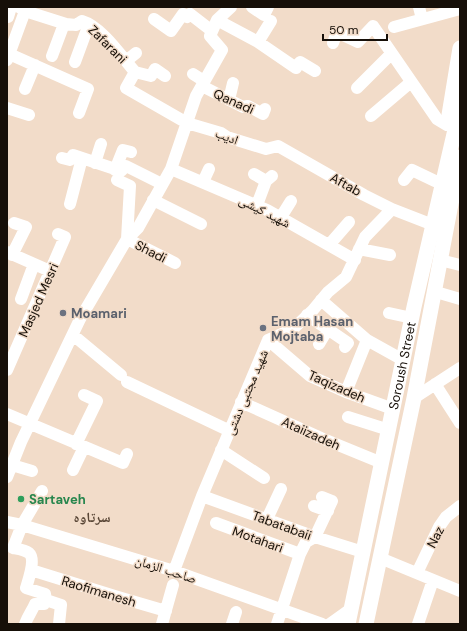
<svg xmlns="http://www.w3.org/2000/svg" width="467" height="631" viewBox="0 0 467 631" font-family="'DM Sans','Noto Naskh Arabic',sans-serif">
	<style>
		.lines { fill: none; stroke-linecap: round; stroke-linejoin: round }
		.minor { stroke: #fff; stroke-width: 12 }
		.major { stroke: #fff; stroke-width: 15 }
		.worship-dot { fill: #6b7280; stroke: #f2dcc9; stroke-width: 1.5 }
		.leisure-dot { fill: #2e9e5b; stroke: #f2dcc9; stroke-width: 1.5 }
		.labels { text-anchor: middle; stroke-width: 3; stroke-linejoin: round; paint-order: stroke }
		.street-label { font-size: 13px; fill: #160f08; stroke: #f2dcc9 }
		.worship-label { font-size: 13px; font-weight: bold; fill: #5b616d; stroke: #f2dcc9; text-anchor: start }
		.leisure-label { font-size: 13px; font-weight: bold; fill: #27864d; stroke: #f2dcc9; text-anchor: start }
		.neighbourhood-label { font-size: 14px; font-weight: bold; fill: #5a4737; stroke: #f2dcc9 }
	</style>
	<rect width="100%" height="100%" fill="#f2dcc9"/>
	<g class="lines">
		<!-- minor -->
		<path class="minor" d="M 19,7 L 25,11 L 66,24 L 76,25 L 82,21 C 102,27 121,56 135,72 L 126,88 L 187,123 L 221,133 L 227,137 L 266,149 L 278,146 L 364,195 L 392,209 L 428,223
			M 252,7 L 264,15 L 268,7
			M 419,7 L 422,19
			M 8,17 L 11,7
			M 154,19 L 171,31 L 183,14 L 187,17 L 190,14 L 212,31
			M 217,20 L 258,42 L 296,68 L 300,62 L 315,71
			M 394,27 L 460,9
			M 258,42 L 271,21
			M 333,43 L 337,32 L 358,42 L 373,26 L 437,119 L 447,125
			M 7,53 L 88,89 L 79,113
			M 52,56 L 64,24
			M 7,60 L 25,11
			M 126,61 L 136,53
			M 75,62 L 89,24
			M 135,72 L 151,76 L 155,69 L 165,76
			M 193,74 L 204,81
			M 202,86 L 243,107 L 248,106 L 263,114 L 265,109
			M 357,88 L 391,54
			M 25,89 L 35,65
			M 229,100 L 233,83
			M 7,108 L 29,115
			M 371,116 L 411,82
			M 62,158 L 70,160 L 73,155 L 121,171 L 126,166 L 162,184
			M 95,163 L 101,144
			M 171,169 L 267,210 L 355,260
			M 115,170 L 123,150 L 131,152
			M 254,174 L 266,181
			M 117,180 L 130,186 L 127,239
			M 404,180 L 412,170 L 435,181
			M 203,182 L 209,169
			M 153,200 L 201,224
			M 70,204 L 82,158
			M 257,205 L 266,181 L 272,176
			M 281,217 L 291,201
			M 127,239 L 175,263
			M 329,245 L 349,222
			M 359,249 L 390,255
			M 7,252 L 50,271
			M 12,255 L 26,227 L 14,223
			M 444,261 L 460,265
			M 436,292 L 460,299
			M 21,299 L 34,264
			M 321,300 L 367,340 L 403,360
			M 389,313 L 412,318
			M 307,315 L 348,343 L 345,347
			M 73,335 L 121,375
			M 268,340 L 310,376 L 346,392 L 393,409
			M 319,344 L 328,329
			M 7,370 L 65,237 L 58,234
			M 127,382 L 230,431
			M 435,384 L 460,423
			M 346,392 L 367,340
			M 414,398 L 460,368
			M 241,402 L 321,438 L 382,463
			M 7,414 L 123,463 L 127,454
			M 348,417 L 389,430
			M 76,444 L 97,401 L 84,395
			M 221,450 L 264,478
			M 12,465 L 32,471
			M 73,470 L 84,447
			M 7,477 L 21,442 L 80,319 L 127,239 L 138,228 L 171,169 L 196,96 L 222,50 L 210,36 L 217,20 L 231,7
			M 42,491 L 22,525 L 13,548 C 18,549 25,550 29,553 C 36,559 28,581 26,588 L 45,594 L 46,600 L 61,605 L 59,624
			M 202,496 L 315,537 L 363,552
			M 314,506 L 328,511
			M 267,519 L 281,489
			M 7,522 L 22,525 L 174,571 L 322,624
			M 216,523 L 300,554
			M 380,558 L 460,591
			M 31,570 L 118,597 L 166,611
			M 174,571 L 202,496 L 268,340 L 293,329 L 313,310 L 328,292 L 346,277 L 365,237 L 392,209
			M 417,573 L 439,527 L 446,517 L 460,506
			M 25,624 C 28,616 32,611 35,604 L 44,604 L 46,600
			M 162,624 L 173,585
			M 232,624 L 236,612
			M 277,624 L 300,554 L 306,542 L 315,537 L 332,501 L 322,497
			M 330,624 L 351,609
			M 418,624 L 433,580"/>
		<!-- major -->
		<g class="major">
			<path d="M 448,121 L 460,48"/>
			<path id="s1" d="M 348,624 L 414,307 L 460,108"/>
			<path d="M 366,624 L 414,398 L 460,157"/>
		</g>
	</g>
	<!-- markers -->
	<g class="worship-dot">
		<circle cx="63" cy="313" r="4"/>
		<circle cx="263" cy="328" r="4"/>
	</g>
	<circle class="leisure-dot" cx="21" cy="499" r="4"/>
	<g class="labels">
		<!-- street labels -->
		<g class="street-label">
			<text transform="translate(108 44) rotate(45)" y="5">Zafarani</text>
			<text transform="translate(234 101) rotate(24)" y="5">Qanadi</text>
			<text transform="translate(227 136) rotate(21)" y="5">ادیب</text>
			<text transform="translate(346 184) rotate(29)" y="5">Aftab</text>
			<text transform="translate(265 211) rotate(27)" y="5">شهید کیشی</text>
			<text transform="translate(151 251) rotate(27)" y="5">Shadi</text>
			<text transform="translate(38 300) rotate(-66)" y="5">Masjed Mesri</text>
			<text dy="5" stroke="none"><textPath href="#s1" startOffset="264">Soroush Street</textPath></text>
			<text transform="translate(337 386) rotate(24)" y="5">Taqizadeh</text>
			<text transform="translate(246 392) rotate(-67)" y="5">شهید مجتبی دشتی</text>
			<text transform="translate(311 433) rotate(24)" y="5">Ataiizadeh</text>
			<text transform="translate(282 525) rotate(20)" y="5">Tabatabaii</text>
			<text transform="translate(435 537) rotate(-63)" y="5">Naz</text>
			<text transform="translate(258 539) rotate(20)" y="5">Motahari</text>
			<text transform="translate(166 569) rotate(18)" y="5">صاحب الزمان</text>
			<text transform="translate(99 591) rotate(17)" y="5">Raofimanesh</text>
		</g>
		<!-- worship labels -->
		<g class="worship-label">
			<text x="71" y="318">Moamari</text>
			<text x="271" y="326">Emam Hasan<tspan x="271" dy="15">Mojtaba</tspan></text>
		</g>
		<!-- leisure labels -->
		<g class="leisure-label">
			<text x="29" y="504">Sartaveh</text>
		</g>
		<!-- neighbourhood labels -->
		<g class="neighbourhood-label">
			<text x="92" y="522">سرتاوه</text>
		</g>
	</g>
	<!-- border -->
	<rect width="467" height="631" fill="none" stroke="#160f08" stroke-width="16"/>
	<!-- scale -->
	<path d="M323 34v6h64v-6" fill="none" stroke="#160f08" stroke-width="2"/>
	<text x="329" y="34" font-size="12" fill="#160f08" stroke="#f2dcc9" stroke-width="3" paint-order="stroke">50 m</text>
</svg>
